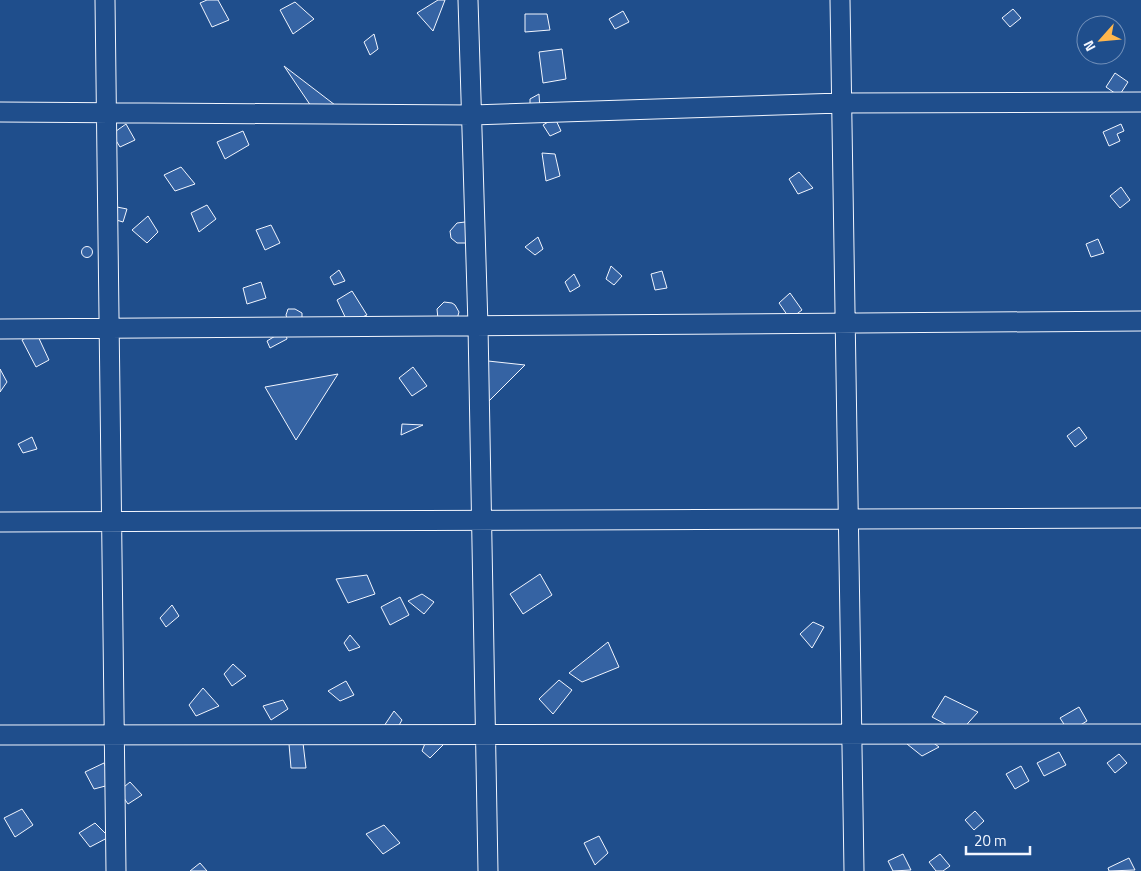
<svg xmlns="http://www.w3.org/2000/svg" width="1141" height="871" viewBox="0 0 1141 871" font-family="'Titillium Web',sans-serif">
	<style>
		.building { fill: #3563a3; stroke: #f2f6ff }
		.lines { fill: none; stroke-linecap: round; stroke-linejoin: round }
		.street-casing { stroke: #f2f6ff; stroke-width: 21 }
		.street { stroke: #1f4e8c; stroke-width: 19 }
	</style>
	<rect width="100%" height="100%" fill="#1f4e8c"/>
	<!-- building -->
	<path class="building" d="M 207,0 L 218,0 L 229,20 L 212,27 L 200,3 Z
		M 438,0 L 445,0 L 433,31 L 417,13 Z
		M 295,2 L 314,19 L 293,34 L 280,10 Z
		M 1013,9 L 1021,18 L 1010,27 L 1002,18 Z
		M 623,11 L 629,22 L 615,29 L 609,19 Z
		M 525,14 L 547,14 L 550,30 L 525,32 Z
		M 374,34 L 378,49 L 370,55 L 364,42 Z
		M 562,49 L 566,79 L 543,83 L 539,52 Z
		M 284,66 L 335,105 L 315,112 Z
		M 1115,73 L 1128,82 L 1119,96 L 1106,87 Z
		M 539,94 L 540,110 L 530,112 L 530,99 Z
		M 555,118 L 561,131 L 550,136 L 543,125 Z
		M 126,124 L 135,140 L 120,147 L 112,134 Z
		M 1121,124 L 1124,131 L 1117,134 L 1120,141 L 1109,146 L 1103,132 Z
		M 243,131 L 249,145 L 225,159 L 217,142 Z
		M 542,153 L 555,154 L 560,176 L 546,181 Z
		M 181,167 L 195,184 L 175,191 L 164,175 Z
		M 799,172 L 813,188 L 798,194 L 789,179 Z
		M 1121,187 L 1130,200 L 1120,208 L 1110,196 Z
		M 207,205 L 216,219 L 199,232 L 191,213 Z
		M 112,206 L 127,209 L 123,222 L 113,219 Z
		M 148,216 L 158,232 L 147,243 L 132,230 Z
		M 465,222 L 468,224 L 467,243 L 457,243 L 451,238 L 450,231 L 457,223 Z
		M 271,225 L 280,243 L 265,250 L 256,230 Z
		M 538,237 L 543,249 L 535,255 L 525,247 Z
		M 1098,239 L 1104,253 L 1091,257 L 1086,244 Z
		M81.5 252a5.5 5.5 0 1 1 11 0a5.5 5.5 0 1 1-11 0Z
		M 611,266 L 622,276 L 614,285 L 606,279 Z
		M 339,270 L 345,281 L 334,285 L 330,277 Z
		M 662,271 L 667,288 L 655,290 L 651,274 Z
		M 574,274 L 580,286 L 570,292 L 565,282 Z
		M 261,282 L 266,298 L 247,304 L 243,288 Z
		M 352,291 L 367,315 L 348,323 L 337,300 Z
		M 790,293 L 802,310 L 790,319 L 779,303 Z
		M 444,302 L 452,303 L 455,305 L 459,312 L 457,319 L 438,319 L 437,309 Z
		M 288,309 L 295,309 L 302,313 L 302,320 L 288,322 L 286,315 Z
		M 285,330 L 287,339 L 270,348 L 267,341 Z
		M 36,332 L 49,360 L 36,367 L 22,340 Z
		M 488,361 L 525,365 L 483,407 Z
		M 413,367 L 427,386 L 412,396 L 399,378 Z
		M 0,369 L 7,382 L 0,392 Z
		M 338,374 L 296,440 L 265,387 Z
		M 402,424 L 423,425 L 401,435 Z
		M 1079,427 L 1087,438 L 1075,447 L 1067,436 Z
		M 32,437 L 37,449 L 23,453 L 18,444 Z
		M 540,574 L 552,595 L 523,614 L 510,594 Z
		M 367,575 L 375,594 L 348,603 L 336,579 Z
		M 422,594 L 434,602 L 424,614 L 408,601 Z
		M 400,597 L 409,615 L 390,625 L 381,607 Z
		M 172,605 L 179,616 L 166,627 L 160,618 Z
		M 813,622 L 824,627 L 812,648 L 800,634 Z
		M 350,635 L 360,647 L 349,651 L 344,643 Z
		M 608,642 L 619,667 L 582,682 L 569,673 Z
		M 233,664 L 246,676 L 232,686 L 224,674 Z
		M 559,680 L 572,690 L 553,714 L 539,699 Z
		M 346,681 L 354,695 L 340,701 L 328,691 Z
		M 203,688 L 219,706 L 196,716 L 189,705 Z
		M 945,696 L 978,712 L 960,732 L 932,717 Z
		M 283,700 L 288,709 L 271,720 L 263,706 Z
		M 1079,707 L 1087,721 L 1069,732 L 1060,718 Z
		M 394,711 L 402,720 L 394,734 L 384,726 Z
		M 428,736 L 444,744 L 430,758 L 422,751 Z
		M 924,736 L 939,747 L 922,756 L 907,744 Z
		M 303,743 L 306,768 L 291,768 L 289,744 Z
		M 1059,752 L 1066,765 L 1044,776 L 1037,763 Z
		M 1119,754 L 1127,763 L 1115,773 L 1107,763 Z
		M 104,763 L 113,784 L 94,789 L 85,772 Z
		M 1021,766 L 1029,781 L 1015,789 L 1006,774 Z
		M 130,782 L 142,795 L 128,804 L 119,791 Z
		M 22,809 L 33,825 L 15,837 L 4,818 Z
		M 975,811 L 984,821 L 974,830 L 965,820 Z
		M 95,823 L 109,837 L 90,847 L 79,833 Z
		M 384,825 L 400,843 L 383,854 L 366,834 Z
		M 599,836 L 608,853 L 595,865 L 584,843 Z
		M 903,854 L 911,870 L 893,871 L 888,861 Z
		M 940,854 L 950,866 L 943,871 L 936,871 L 929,862 Z
		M 1129,858 L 1135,870 L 1109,871 L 1108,868 Z
		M 200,863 L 207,871 L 190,871 Z"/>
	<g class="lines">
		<defs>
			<path id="street" d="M 105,0 L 116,871
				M 468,0 L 478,326 L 488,871
				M 840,0 L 854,871
				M 0,112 L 472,115 L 841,103 L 1141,102
				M 0,329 L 1141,321
				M 0,522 L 1141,518
				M 0,735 L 1141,734"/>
		</defs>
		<!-- street casing -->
		<use href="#street" class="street-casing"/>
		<!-- street -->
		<use href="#street" class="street"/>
	</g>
	<!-- north arrow -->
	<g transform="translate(1101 40) rotate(243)"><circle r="24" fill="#1f4e8c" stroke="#7391ba"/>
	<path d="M0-4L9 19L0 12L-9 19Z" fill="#ffb74d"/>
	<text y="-8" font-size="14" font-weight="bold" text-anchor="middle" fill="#f2f6ff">N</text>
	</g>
	<!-- scale -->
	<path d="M966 846v8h64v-8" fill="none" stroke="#f2f6ff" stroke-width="2.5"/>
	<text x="974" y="846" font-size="15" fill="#f2f6ff" stroke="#1f4e8c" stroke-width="4" paint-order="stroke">20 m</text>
</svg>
